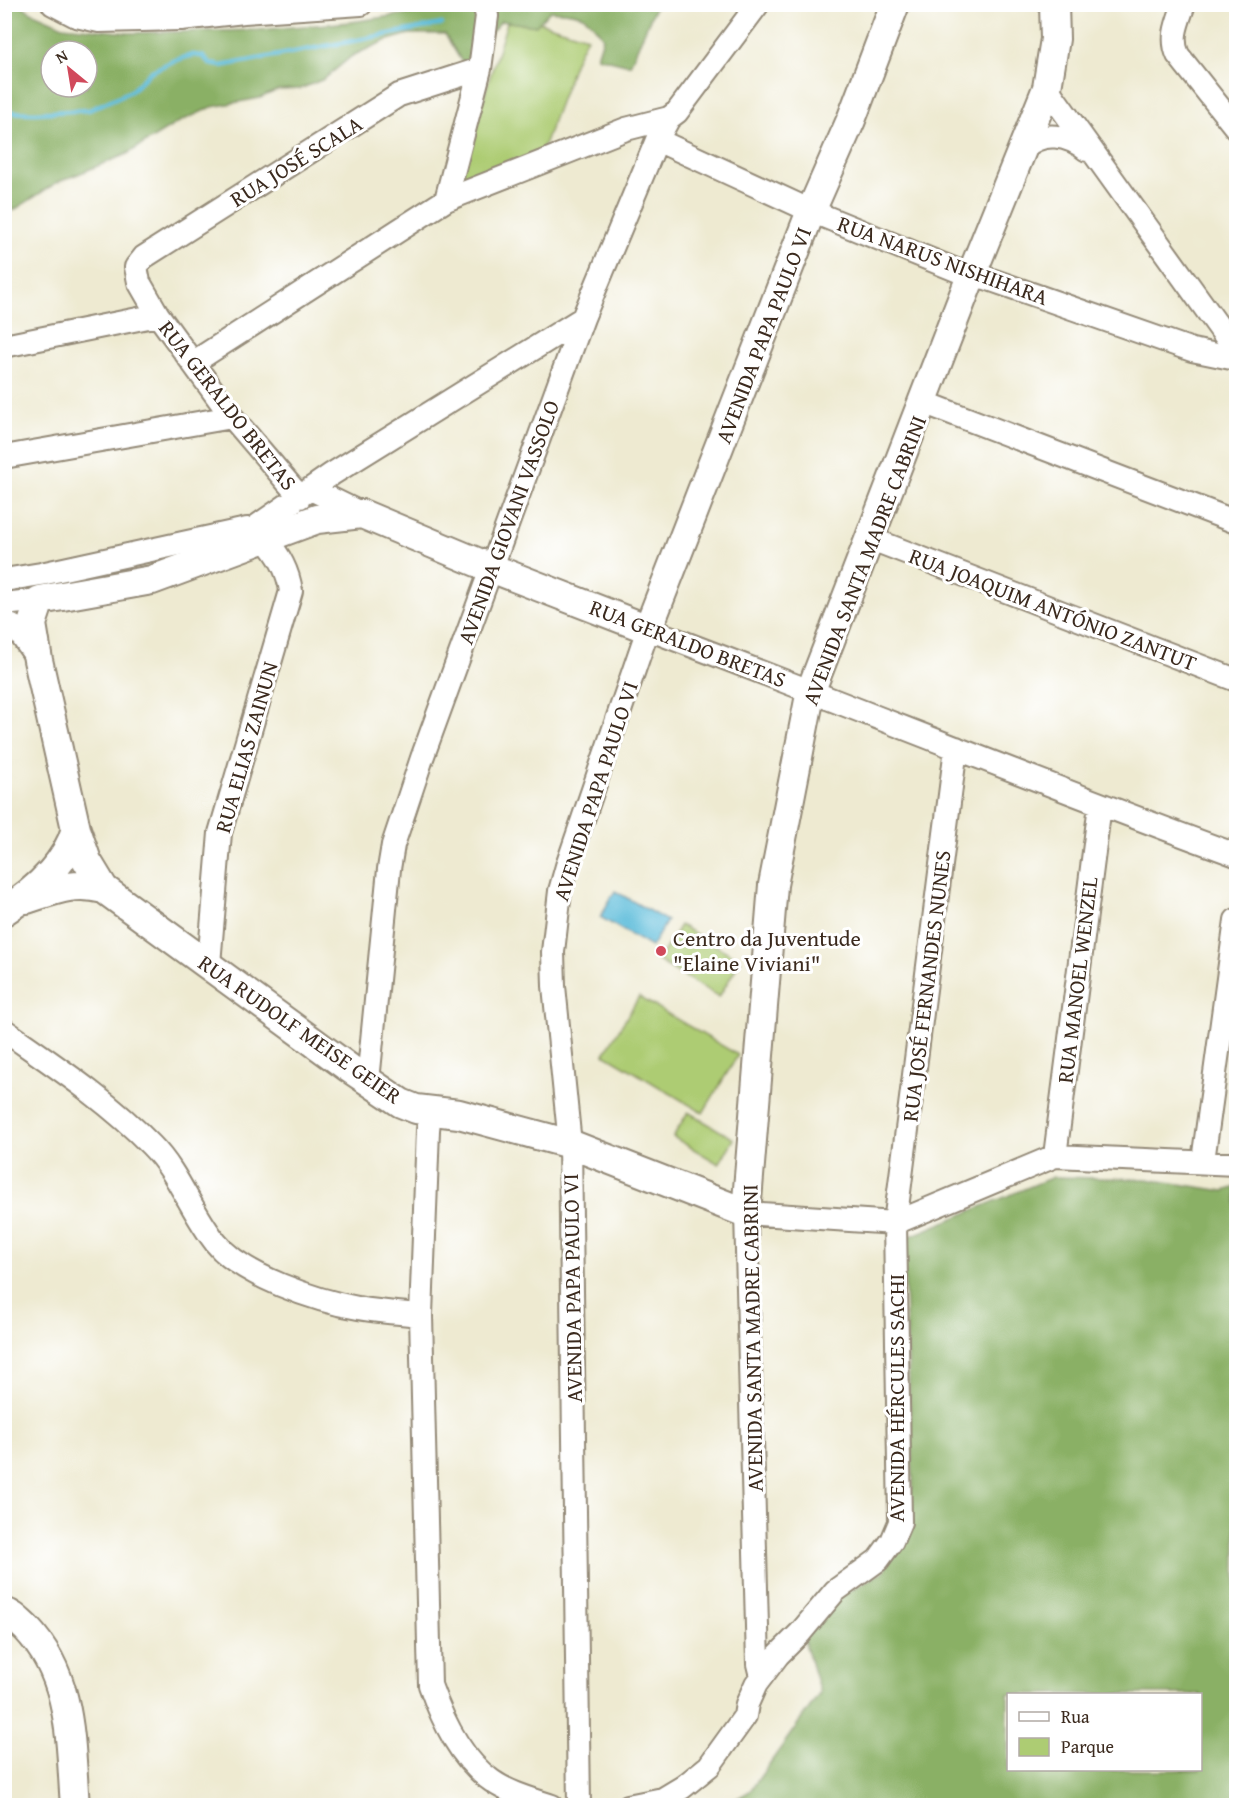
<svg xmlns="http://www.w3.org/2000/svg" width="1241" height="1810" viewBox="0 0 1241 1810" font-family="'Gentium Book Plus',serif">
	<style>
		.green { fill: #adcc73; stroke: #747b48; stroke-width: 1.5 }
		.forest { fill: #8ab065; stroke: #626d42; stroke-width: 1.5; fill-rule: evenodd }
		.water { fill: #5bbcda; stroke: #4b737c; stroke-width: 1.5 }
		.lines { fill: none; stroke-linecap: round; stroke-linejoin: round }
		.stream { stroke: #5bbcda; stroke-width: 4.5 }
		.minor-casing { stroke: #948a78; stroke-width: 26 }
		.major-casing { stroke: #948a78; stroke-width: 32 }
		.minor { stroke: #fff; stroke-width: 22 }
		.major { stroke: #fff; stroke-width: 28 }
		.poi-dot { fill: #d1495b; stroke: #fff; stroke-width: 2 }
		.labels { text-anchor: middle; stroke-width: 6; stroke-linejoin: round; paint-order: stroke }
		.street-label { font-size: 22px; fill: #3b2a1e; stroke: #fff }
		.poi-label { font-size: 22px; fill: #3b2a1e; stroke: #fff; text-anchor: start }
	</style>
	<rect width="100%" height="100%" fill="#fff"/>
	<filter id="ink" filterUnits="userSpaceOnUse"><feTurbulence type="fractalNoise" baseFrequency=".0167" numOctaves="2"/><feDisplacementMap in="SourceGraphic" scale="12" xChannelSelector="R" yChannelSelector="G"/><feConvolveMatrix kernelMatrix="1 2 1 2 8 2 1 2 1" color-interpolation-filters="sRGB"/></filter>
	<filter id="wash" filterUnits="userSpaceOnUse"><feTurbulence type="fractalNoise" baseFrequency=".008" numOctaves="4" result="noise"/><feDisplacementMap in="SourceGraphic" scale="24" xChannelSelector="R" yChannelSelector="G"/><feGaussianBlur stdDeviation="1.35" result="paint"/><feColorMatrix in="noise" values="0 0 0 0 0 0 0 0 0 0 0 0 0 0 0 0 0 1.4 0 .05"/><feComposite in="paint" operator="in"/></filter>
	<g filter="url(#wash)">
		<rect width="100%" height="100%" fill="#eeead1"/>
		<!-- green -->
		<path class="green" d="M 510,13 L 587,37 L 576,59 L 540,156 L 470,183 L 462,178 L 462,166 Z
			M 680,925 L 741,960 L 719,997 L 658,961 Z
			M 639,997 L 738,1055 L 703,1113 L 604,1054 Z
			M 688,1112 L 734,1139 L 719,1164 L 673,1137 Z"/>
		<!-- forest -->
		<path class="forest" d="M 5,5 L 22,5 L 29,11 L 63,26 L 128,33 L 259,30 L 351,22 L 467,5 L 656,5 L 630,65 L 597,57 L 603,38 C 585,11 581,14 550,11 L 536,26 L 501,21 L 463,64 L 445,34 L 409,34 L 385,41 L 352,56 L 324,79 L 300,89 L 278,90 L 260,98 L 212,107 L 177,123 L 127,154 L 56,183 L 14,210 L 5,212 ZM 51,51 L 87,51 L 87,87 L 51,87 Z
			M 1053,1177 L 1147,1179 L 1224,1191 L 1236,1187 L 1236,1805 L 724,1806 L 750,1791 L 820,1693 L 804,1640 L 842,1595 L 883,1572 L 905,1534 L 913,1481 L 903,1239 ZM 1008,1694 L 1200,1694 L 1200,1770 L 1008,1770 Z"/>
		<!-- water -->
		<path class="water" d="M 615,891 L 667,921 L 651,947 L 600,917 Z"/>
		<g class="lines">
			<!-- stream -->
			<path class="stream" d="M 4,112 L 35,113 L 89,110 L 131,91 L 150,72 L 173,61 L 193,55 L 202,56 L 211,64 L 221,66 L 442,24"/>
		</g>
	</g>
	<g filter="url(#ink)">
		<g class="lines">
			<defs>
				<path id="minor" d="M 53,4 L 76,16 L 99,21 L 181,19 L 244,12 L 361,4
					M 1184,4 C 1178,22 1170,37 1178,55 L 1236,128
					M 1047,88 L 1236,351
					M 657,140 L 811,211 L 971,276 L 986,278 L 1192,350 L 1236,359
					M 1024,148 C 1043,130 1068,135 1087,150
					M 446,200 L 480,69 L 487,16 L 484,4
					M 4,346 L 158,315
					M 194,362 L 446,200 L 626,129 L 669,118
					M 923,402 L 1236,522
					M 4,457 L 232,417
					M 311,489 L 362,514
					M 300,497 L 232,417 L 158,315 L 139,282 L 136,267 L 144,257 L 399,95 L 480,69
					M 869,538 L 1236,680
					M 231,544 L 332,474 L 583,318
					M 4,580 L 41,574 L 247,529
					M 4,604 L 40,600
					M 4,622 L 16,628 L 37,658
					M 209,964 L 220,833 L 291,591 C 288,570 279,554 265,539
					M 4,1030 C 55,1066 107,1100 151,1145 C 179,1173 191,1212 216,1243 C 242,1276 317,1301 358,1308 C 379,1312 400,1313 421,1315
					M 368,1081 L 389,869 L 393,845 L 422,758 L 583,318 L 657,140 L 669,118 L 677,112 L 758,4
					M 430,1111 L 428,1130 L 421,1315 L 430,1685 C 442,1719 460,1759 492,1781 C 509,1793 531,1799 552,1806
					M 1055,1156 L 1100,805
					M 1203,1161 L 1236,920
					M 761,1676 L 758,1664 L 746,1213 L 895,1223 L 1055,1156 L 1236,1164
					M 579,1806 L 570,1144 L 554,986 L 553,952 L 560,891 L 567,866 L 648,629 C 845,703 1039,783 1236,855
					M 628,1806 L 663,1799 L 683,1787 L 709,1766 L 745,1716 L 747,1704 L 756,1684 L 778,1655 L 800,1633 L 835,1591 L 878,1560 L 892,1541 L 900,1522 L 895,1223 L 956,748"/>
				<path id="major" d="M 895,4 L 851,120 L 811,211 L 648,629 L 491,568 L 362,514 L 317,519 L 152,580 L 40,600 L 32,624 L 38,660 L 76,829 L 87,861 L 104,889 L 349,1068 L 401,1103 L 416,1109 L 459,1114 L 570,1144 L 746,1213 L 773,885 L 811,690 L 971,276 L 1047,88 L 1055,39 L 1054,4
					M 27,899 C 55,890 74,881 104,889
					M 4,911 C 34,892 66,864 76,829
					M 4,1612 C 14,1615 19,1622 26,1628 C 73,1677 70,1742 75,1806"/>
			</defs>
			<!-- minor casing -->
			<use href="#minor" class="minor-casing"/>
			<!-- major casing -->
			<use href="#major" class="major-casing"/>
			<!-- minor -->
			<use href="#minor" class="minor"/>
			<!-- major -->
			<use href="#major" class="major"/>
		</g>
	</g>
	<!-- markers -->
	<circle class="poi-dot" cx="661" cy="951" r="6"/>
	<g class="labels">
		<!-- street labels -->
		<g class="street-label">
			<text transform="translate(296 161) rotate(-32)" y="8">RUA JOSÉ SCALA</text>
			<text transform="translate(943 260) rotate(20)" y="8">RUA NARUS NISHIHARA</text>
			<text transform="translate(763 335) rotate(-69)" y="8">AVENIDA PAPA PAULO VI</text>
			<text transform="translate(228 405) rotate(52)" y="8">RUA GERALDO BRETAS</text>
			<text transform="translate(508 522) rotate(-70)" y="8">AVENIDA GIOVANI VASSOLO</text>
			<text transform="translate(864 560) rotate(-69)" y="8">AVENIDA SANTA MADRE CABRINI</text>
			<text transform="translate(1053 609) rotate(21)" y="8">RUA JOAQUIM ANTÓNIO ZANTUT</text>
			<text transform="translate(688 643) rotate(21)" y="8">RUA GERALDO BRETAS</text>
			<text transform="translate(246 747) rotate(-74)" y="8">RUA ELIAS ZAINUN</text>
			<text transform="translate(595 791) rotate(-72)" y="8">AVENIDA PAPA PAULO VI</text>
			<text transform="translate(1077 980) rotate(-83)" y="8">RUA MANOEL WENZEL</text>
			<text transform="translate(926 986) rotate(-83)" y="8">RUA JOSÉ FERNANDES NUNES</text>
			<text transform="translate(300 1029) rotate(35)" y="8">RUA RUDOLF MEISE GEIER</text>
			<text transform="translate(572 1288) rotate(-91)" y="8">AVENIDA PAPA PAULO VI</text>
			<text transform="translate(752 1338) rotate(-91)" y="8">AVENIDA SANTA MADRE CABRINI</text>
			<text transform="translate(896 1398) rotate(-90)" y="8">AVENIDA HÉRCULES SACHI</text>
		</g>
		<!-- poi labels -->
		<g class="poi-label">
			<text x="673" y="946">Centro da Juventude<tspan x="673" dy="25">"Elaine Viviani"</tspan></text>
		</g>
	</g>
	<!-- margin -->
	<rect width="1241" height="1810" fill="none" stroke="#fff" stroke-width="24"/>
	<!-- legend -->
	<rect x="1007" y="1693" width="195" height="78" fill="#ffffff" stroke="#b1aaa5" stroke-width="1.5"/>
	<rect x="1019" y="1712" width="30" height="9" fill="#ffffff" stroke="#b1aaa5" stroke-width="1.5"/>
	<text x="1061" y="1723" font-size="18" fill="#3b2a1e">Rua</text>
	<rect x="1019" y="1738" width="30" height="18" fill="#adcc73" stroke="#b1aaa5" stroke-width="1.5"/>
	<text x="1061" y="1753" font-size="18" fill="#3b2a1e">Parque</text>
	<!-- north arrow -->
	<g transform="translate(69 69) rotate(330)"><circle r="28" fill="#ffffff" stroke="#b1aaa5" stroke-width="1.5"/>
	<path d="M0-4.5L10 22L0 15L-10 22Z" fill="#d1495b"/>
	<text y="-9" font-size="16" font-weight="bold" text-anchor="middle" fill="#3b2a1e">N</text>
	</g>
</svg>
